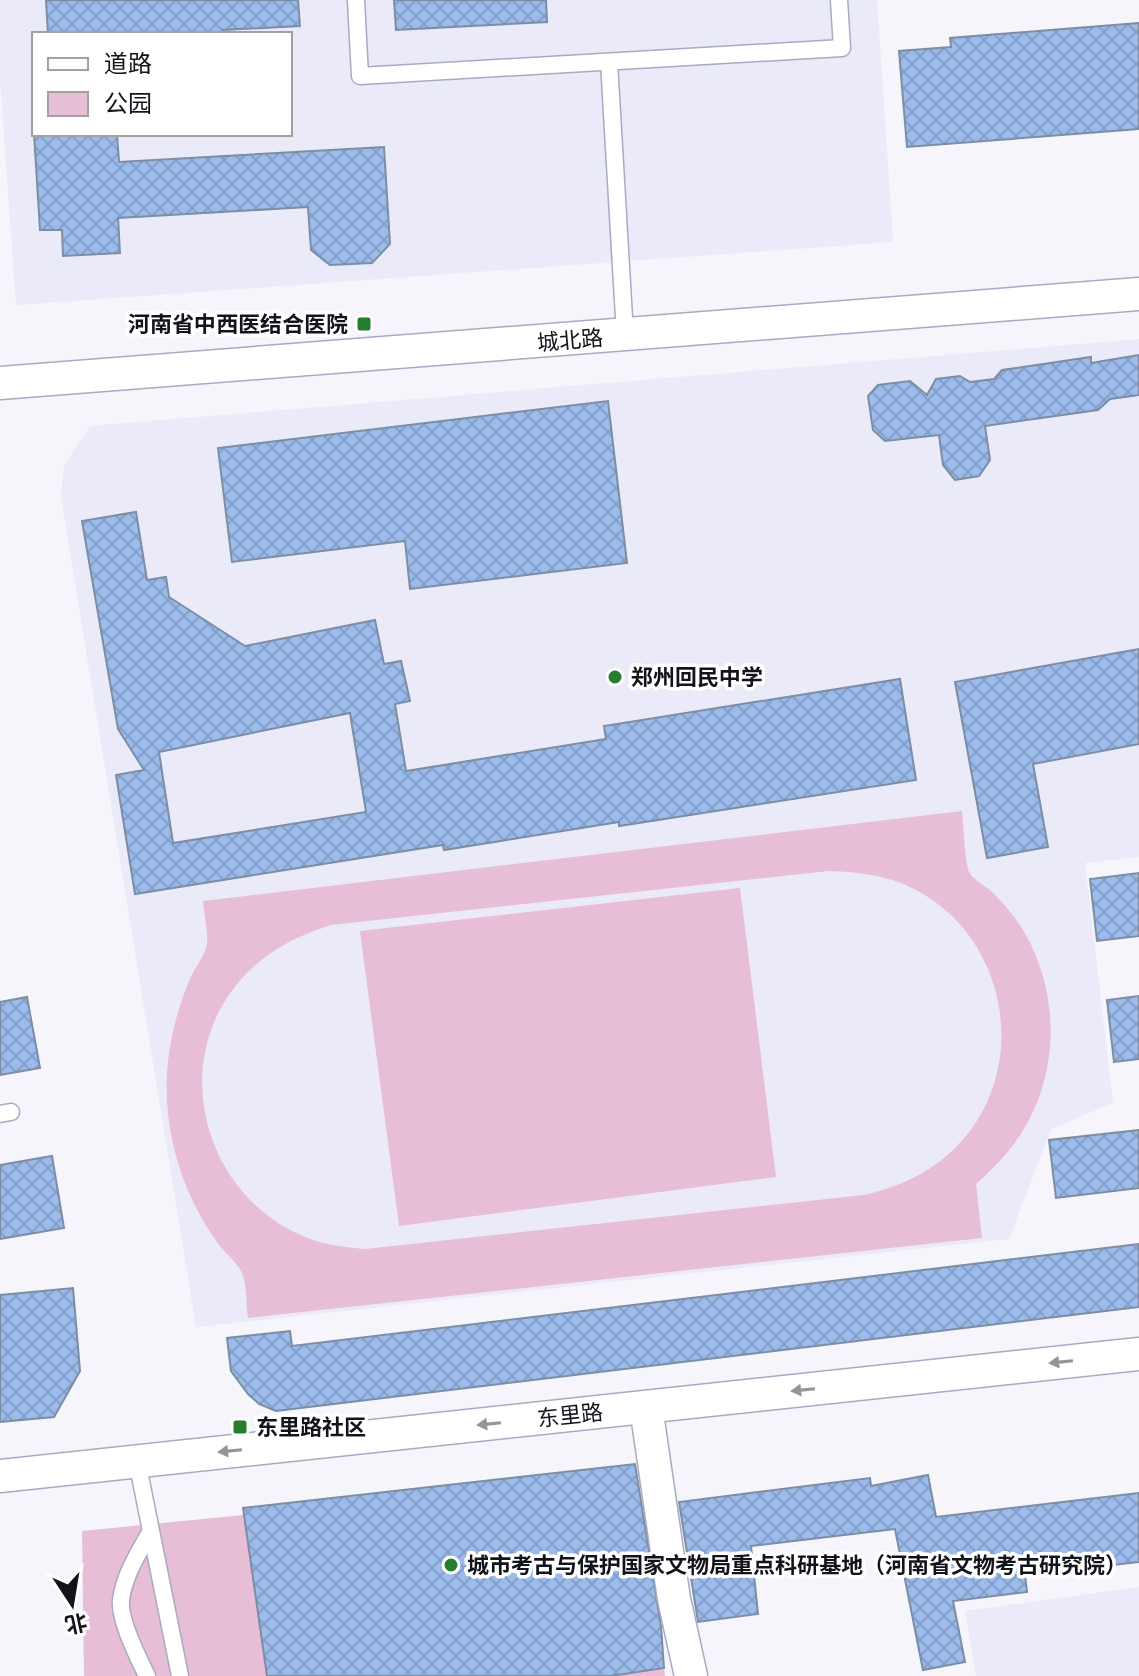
<svg xmlns="http://www.w3.org/2000/svg" width="1139" height="1676" viewBox="0 0 1139 1676" font-family="'Public Sans','Noto Sans SC',sans-serif">
	<style>
		.built { fill: #eaeaf9; fill-rule: evenodd }
		.green { fill: #e8bed6; fill-rule: evenodd }
		.building { fill: url(#building-cross-hatch); stroke: #7d8da4; stroke-width: 2; fill-rule: evenodd }
		.lines { fill: none; stroke-linecap: round; stroke-linejoin: round }
		.service-casing { stroke: #a9a9c4; stroke-width: 19 }
		.minor-casing { stroke: #a9a9c4; stroke-width: 35 }
		.service { stroke: #fff; stroke-width: 16 }
		.minor { stroke: #fff; stroke-width: 32 }
		.oneway { fill: #959599 }
		.poi-dot { fill: #257e2c; stroke: #fff; stroke-width: 3 }
		.labels { text-anchor: middle; stroke-width: 7; stroke-linejoin: round; paint-order: stroke }
		.poi-label { font-size: 22px; font-weight: bold; fill: #13131c; stroke: #fff; text-anchor: start }
		.street-label { font-size: 22px; fill: #13131c; stroke: #fff }
	</style>
	<defs>
		<pattern id="building-cross-hatch" width="8" height="8" patternUnits="userSpaceOnUse" patternTransform="scale(2)"><rect width="8" height="8" fill="#9abbeb"/><path d="M0 0l8 8M0 8l8-8" fill="none" stroke="#84a0c9"/></pattern>
	</defs>
	<rect width="100%" height="100%" fill="#f5f5fb"/>
	<!-- built -->
	<path class="built" d="M 0,0 L 877,0 L 893,242 L 16,305 L 0,80 ZM 34,34 L 290,34 L 290,134 L 34,134 Z
		M 1139,339 L 1139,857 L 1085,863 L 1113,1103 L 1051,1129 L 1009,1239 L 196,1327 L 61,497 L 64,465 L 90,426 Z
		M 1139,1587 L 1139,1676 L 976,1676 L 965,1611 Z"/>
	<!-- green -->
	<path class="green" d="M 962,811 C 964,827 964,857 969,872 C 973,880 986,886 992,892 C 1005,905 1017,919 1026,935 C 1062,1000 1059,1083 1014,1144 C 1003,1159 990,1171 976,1184 L 982,1238 L 248,1318 C 246,1305 247,1289 243,1276 C 240,1264 224,1253 217,1242 C 190,1204 173,1160 168,1113 C 163,1067 172,1023 189,981 C 193,969 206,956 207,943 C 208,930 204,914 203,901 ZM 829,871 C 858,872 886,875 912,888 C 1010,936 1032,1072 955,1148 C 929,1174 898,1187 864,1195 L 365,1249 C 345,1247 324,1245 305,1237 C 211,1199 170,1077 231,992 C 256,957 290,938 331,925 Z
		M 740,888 L 776,1177 L 399,1226 L 360,931 Z
		M 637,1476 L 665,1676 L 84,1676 L 82,1531 Z"/>
	<!-- building -->
	<path class="building" d="M 46,0 L 298,0 L 300,26 L 223,30 L 224,34 L 48,34 Z
		M 394,0 L 546,0 L 547,22 L 396,30 Z
		M 1139,23 L 1139,129 L 907,147 L 899,51 L 951,47 L 950,38 Z
		M 34,134 L 117,134 L 119,162 L 384,147 L 390,244 L 372,263 L 330,265 L 311,250 L 308,207 L 118,218 L 120,253 L 63,256 L 62,230 L 40,230 Z
		M 1139,355 L 1139,395 L 1110,399 L 1098,410 L 985,426 L 990,460 L 979,476 L 955,480 L 943,465 L 939,435 L 885,441 L 873,430 L 868,396 L 878,385 L 910,381 L 927,395 L 936,379 L 960,376 L 970,382 L 994,379 L 1002,370 L 1091,357 L 1091,363 Z
		M 608,401 L 627,563 L 410,589 L 405,541 L 232,562 L 218,448 Z
		M 136,512 L 147,580 L 166,577 L 169,597 L 245,646 L 375,620 L 384,664 L 401,661 L 410,701 L 395,704 L 406,771 L 606,739 L 604,726 L 900,679 L 916,780 L 619,826 L 619,822 L 444,850 L 443,845 L 135,894 L 116,775 L 144,770 L 118,729 L 82,521 ZM 350,713 L 366,812 L 173,843 L 159,752 Z
		M 1139,649 L 1139,744 L 1033,764 L 1048,847 L 987,858 L 955,682 Z
		M 1139,873 L 1139,936 L 1097,941 L 1090,879 Z
		M 1139,996 L 1139,1059 L 1114,1062 L 1107,1000 Z
		M 27,997 L 40,1068 L 0,1075 L 0,1002 Z
		M 1139,1130 L 1139,1188 L 1056,1198 L 1049,1140 Z
		M 52,1156 L 64,1228 L 0,1239 L 0,1165 Z
		M 1139,1244 L 1139,1307 L 276,1411 L 259,1404 L 248,1394 L 231,1371 L 227,1338 L 290,1331 L 292,1346 Z
		M 73,1288 L 80,1371 L 54,1417 L 0,1422 L 0,1295 Z
		M 635,1464 L 661,1626 L 664,1668 L 611,1676 L 267,1676 L 243,1508 Z
		M 928,1475 L 936,1517 L 1139,1493 L 1139,1562 L 1025,1575 L 1027,1592 L 953,1601 L 965,1662 L 923,1670 L 895,1529 L 751,1546 L 758,1614 L 698,1622 L 679,1502 L 870,1478 L 871,1486 Z"/>
	<g class="lines">
		<defs>
			<path id="service" d="M 356,0 L 360,76 L 842,48 L 839,0
				M 609,62 L 625,335
				M 0,1114 L 11,1112
				M 137,1461 L 180,1676
				M 147,1676 C 138,1657 119,1620 121,1600 C 124,1575 139,1552 151,1531"/>
			<path id="minor" d="M 0,383 L 1139,294
				M 646,1407 L 674,1599 L 691,1676
				M 0,1476 L 1139,1354"/>
		</defs>
		<!-- service casing -->
		<use href="#service" class="service-casing"/>
		<!-- minor casing -->
		<use href="#minor" class="minor-casing"/>
		<!-- service -->
		<use href="#service" class="service"/>
		<!-- minor -->
		<use href="#minor" class="minor"/>
	</g>
	<!-- one-way arrows -->
	<defs><path id="oneway-solid" d="M-6-.8H1V-3.2L6.5 0L1 3.2V.8H-6Z" transform="scale(2)"/></defs>
	<g class="oneway">
		<use href="#oneway-solid" transform="translate(1061 1362) rotate(174)"/>
		<use href="#oneway-solid" transform="translate(803 1390) rotate(174)"/>
		<use href="#oneway-solid" transform="translate(489 1424) rotate(174)"/>
		<use href="#oneway-solid" transform="translate(230 1451) rotate(174)"/>
	</g>
	<!-- markers -->
	<g class="poi-dot">
		<rect x="356" y="316" width="16" height="16" rx="4"/>
		<circle cx="615" cy="677" r="8"/>
		<rect x="232" y="1419" width="16" height="16" rx="4"/>
		<circle cx="451" cy="1565" r="8"/>
	</g>
	<g class="labels">
		<!-- poi labels -->
		<g class="poi-label">
			<text x="348" y="332" text-anchor="end">河南省中西医结合医院</text>
			<text x="631" y="685">郑州回民中学</text>
			<text x="256" y="1435">东里路社区</text>
			<text x="467" y="1573">城市考古与保护国家文物局重点科研基地（河南省文物考古研究院）</text>
		</g>
		<!-- street labels -->
		<g class="street-label">
			<text transform="translate(570 340) rotate(-5)" y="8">城北路</text>
			<text transform="translate(570 1415) rotate(-6)" y="8">东里路</text>
		</g>
	</g>
	<!-- legend -->
	<rect x="32" y="32" width="260" height="104" fill="#ffffff" stroke="#a1a1a4" stroke-width="2"/>
	<rect x="48" y="58" width="40" height="12" fill="#ffffff" stroke="#a1a1a4" stroke-width="2"/>
	<text x="104" y="72" font-size="24" fill="#13131c">道路</text>
	<rect x="48" y="92" width="40" height="24" fill="#e8bed6" stroke="#a1a1a4" stroke-width="2"/>
	<text x="104" y="112" font-size="24" fill="#13131c">公园</text>
	<!-- north arrow -->
	<g transform="translate(72 1604) rotate(168)" stroke="#ffffff" stroke-width="6" paint-order="stroke">
	<path d="M0-6L14 30L0 20L-14 30Z" fill="#13131c"/>
	<text y="-12" font-size="22" font-weight="bold" text-anchor="middle" fill="#13131c">北</text>
	</g>
</svg>
